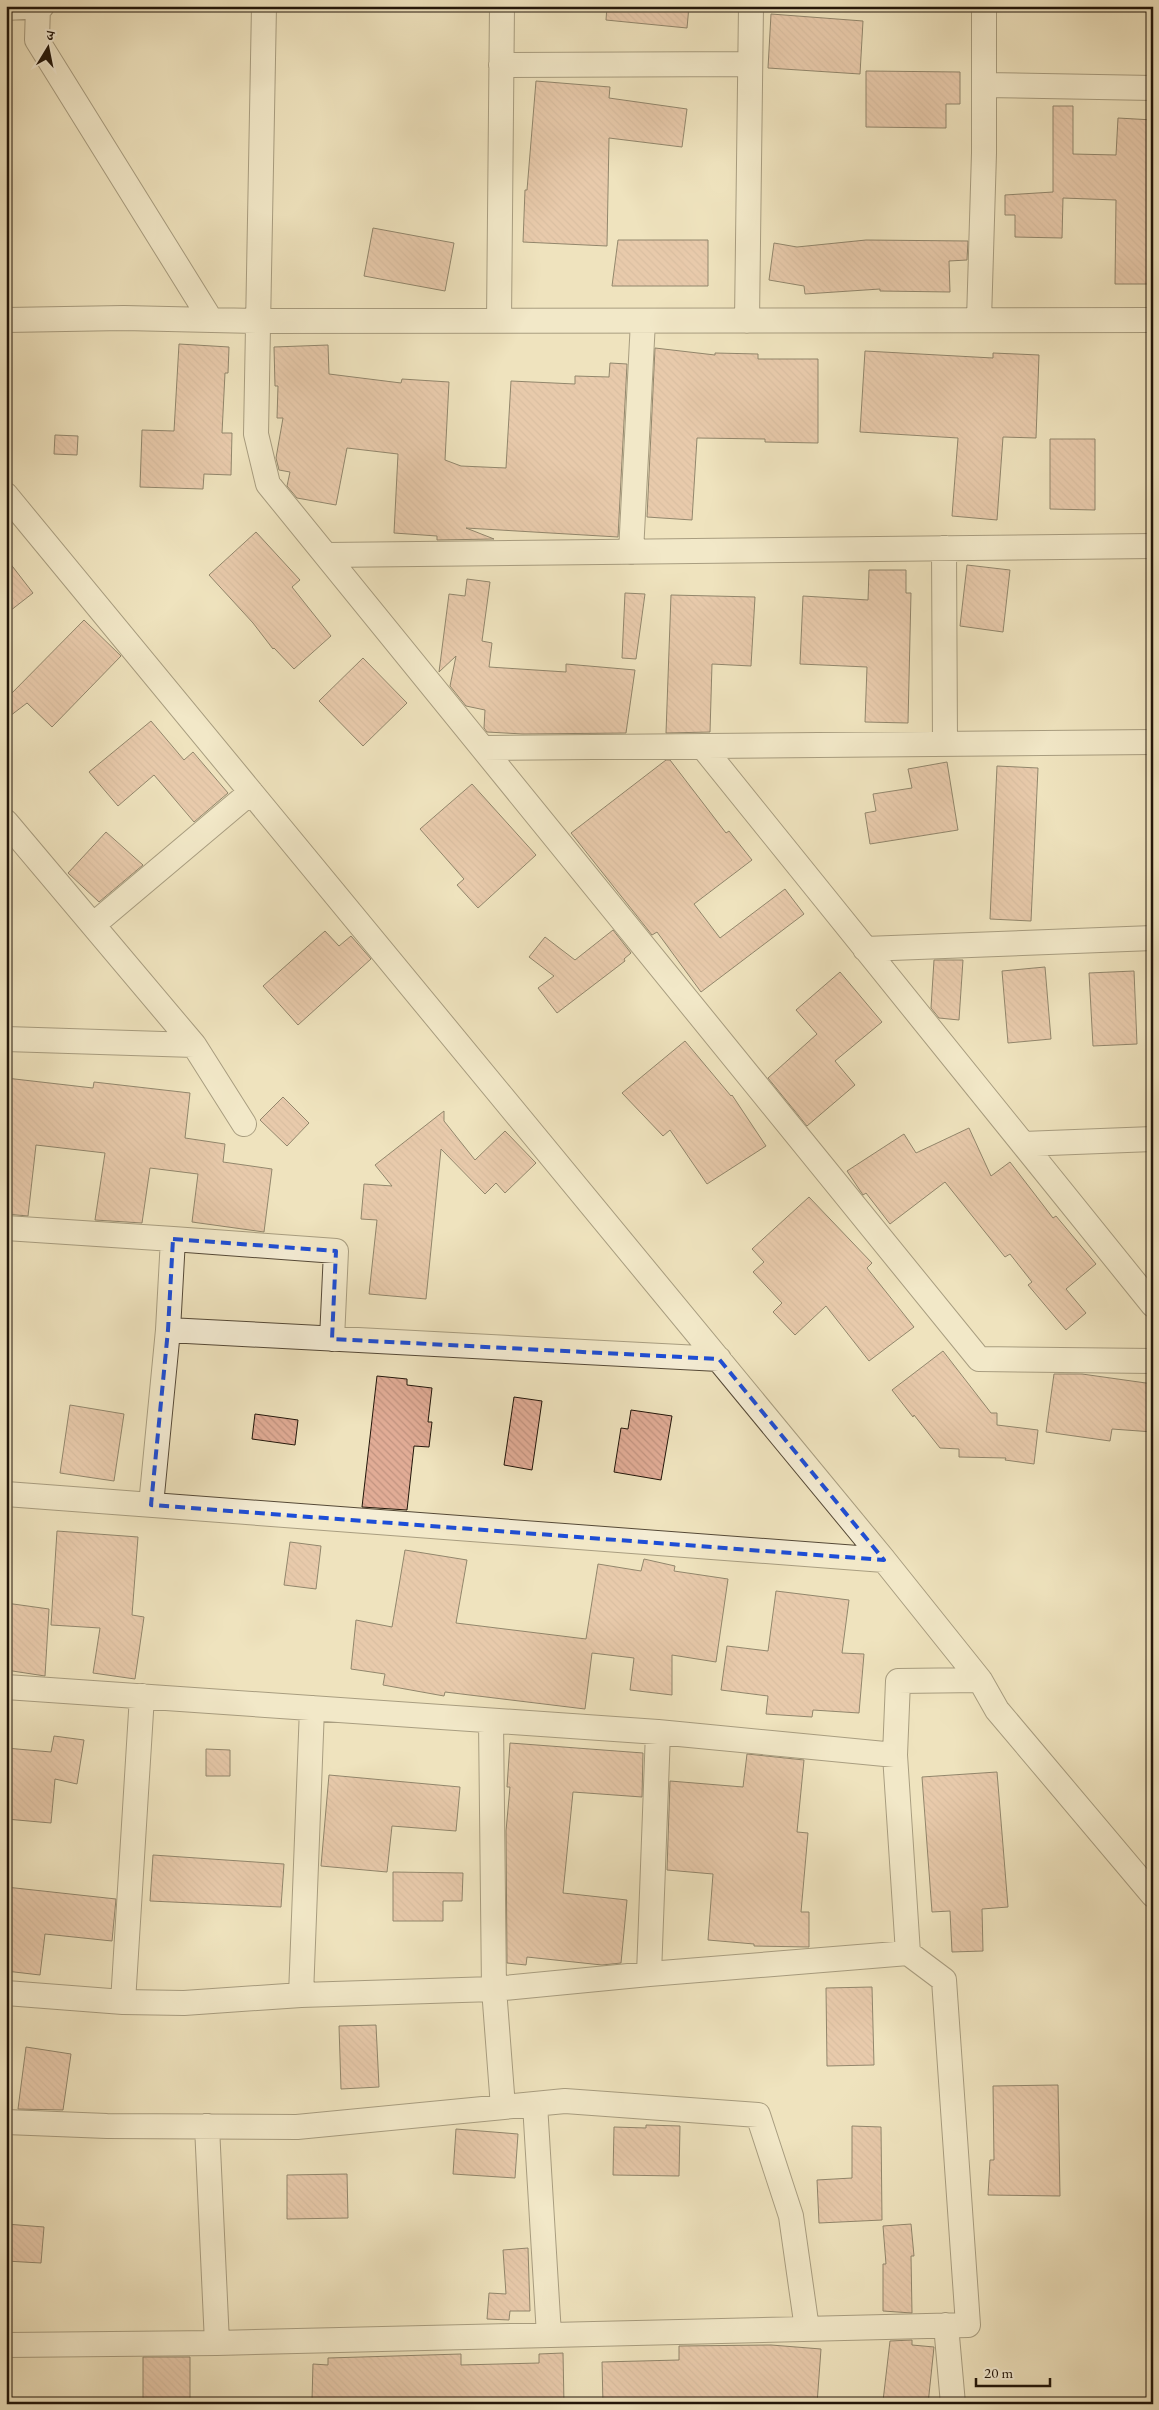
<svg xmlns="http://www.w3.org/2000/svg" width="1159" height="2410" viewBox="0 0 1159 2410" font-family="'EB Garamond','Noto Serif Devanagari',serif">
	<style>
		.building { fill: url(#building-back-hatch); stroke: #22160a }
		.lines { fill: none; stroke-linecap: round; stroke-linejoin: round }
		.minor-casing { stroke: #554937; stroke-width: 26 }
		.minor { stroke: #f5edd5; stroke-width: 24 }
		.marked { fill: none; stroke: #1d4ed8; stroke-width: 4; stroke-dasharray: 10 6; stroke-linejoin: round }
	</style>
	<defs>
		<pattern id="building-back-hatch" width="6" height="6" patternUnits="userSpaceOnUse" patternTransform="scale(1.25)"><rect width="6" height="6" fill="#e1ac96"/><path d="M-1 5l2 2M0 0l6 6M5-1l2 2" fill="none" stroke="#c19380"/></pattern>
	</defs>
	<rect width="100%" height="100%" fill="#efe3be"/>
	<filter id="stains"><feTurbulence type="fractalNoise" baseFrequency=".004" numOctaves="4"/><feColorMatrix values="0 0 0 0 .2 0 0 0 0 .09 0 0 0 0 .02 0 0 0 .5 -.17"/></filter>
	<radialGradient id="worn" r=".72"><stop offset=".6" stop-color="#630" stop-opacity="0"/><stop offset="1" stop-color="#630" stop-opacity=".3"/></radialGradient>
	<!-- building -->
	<path class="building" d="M 607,6 L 689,6 L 687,28 L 606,20 Z
		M 771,14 L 863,21 L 860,74 L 768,68 Z
		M 866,71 L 960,72 L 960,104 L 946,104 L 946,128 L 866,127 Z
		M 536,81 L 610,87 L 609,98 L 687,109 L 682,147 L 609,138 L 607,246 L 523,242 L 525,190 L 527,190 Z
		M 1053,106 L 1073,106 L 1073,154 L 1116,155 L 1118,118 L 1153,120 L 1153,284 L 1115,284 L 1116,200 L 1063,198 L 1062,238 L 1015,237 L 1015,215 L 1005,215 L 1005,195 L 1053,192 Z
		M 373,228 L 454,243 L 445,291 L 364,276 Z
		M 618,240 L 708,240 L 708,286 L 612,286 Z
		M 866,240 L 968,241 L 967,260 L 949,261 L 950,292 L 880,291 L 880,289 L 805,294 L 804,286 L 769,280 L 774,243 L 797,247 Z
		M 179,344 L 229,347 L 228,373 L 225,373 L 222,433 L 232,433 L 231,475 L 204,474 L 203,489 L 140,487 L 142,430 L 174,431 Z
		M 328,345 L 329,374 L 401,383 L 402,379 L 449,382 L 445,460 L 461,466 L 506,468 L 511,381 L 575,384 L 575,376 L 609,377 L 610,363 L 627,364 L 618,537 L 466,528 L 494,539 L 437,540 L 437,536 L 394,533 L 398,454 L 347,448 L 336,505 L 297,498 L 287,486 L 290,472 L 279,470 L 276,458 L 283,418 L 277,418 L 278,386 L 275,386 L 274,347 Z
		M 655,348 L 715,355 L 715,353 L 758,354 L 758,359 L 818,359 L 818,443 L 765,442 L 765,439 L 697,438 L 692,520 L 647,517 Z
		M 865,351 L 993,358 L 993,353 L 1039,355 L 1036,438 L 1003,437 L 997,520 L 952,516 L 958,438 L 860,432 Z
		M 55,435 L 78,436 L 77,455 L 54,454 Z
		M 1050,439 L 1095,439 L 1095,510 L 1050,509 Z
		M 256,532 L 300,580 L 292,587 L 331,636 L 294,669 L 274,648 L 273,649 L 253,623 L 209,575 Z
		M 6,558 L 33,593 L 6,614 Z
		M 967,565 L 1010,570 L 1003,632 L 960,626 Z
		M 869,570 L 906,570 L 906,593 L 911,593 L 908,723 L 865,722 L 867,667 L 800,664 L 803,596 L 868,600 Z
		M 467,579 L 490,582 L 482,641 L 492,643 L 489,667 L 566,672 L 566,664 L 635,670 L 626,733 L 523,734 L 487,732 L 484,728 L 485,710 L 466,706 L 450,686 L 456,656 L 439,672 L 449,594 L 465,596 Z
		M 625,593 L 645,594 L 636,659 L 622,658 Z
		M 671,595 L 755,597 L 751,666 L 712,664 L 710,732 L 666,733 Z
		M 84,620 L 121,656 L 52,727 L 27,703 L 6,719 L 6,699 Z
		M 363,658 L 407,703 L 363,746 L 319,701 Z
		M 151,721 L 184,760 L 193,752 L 228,793 L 194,822 L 154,775 L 118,806 L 89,772 Z
		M 666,760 L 670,760 L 726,833 L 729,831 L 752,860 L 694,904 L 720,938 L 785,889 L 804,914 L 701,992 L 657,932 L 652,935 L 571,833 Z
		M 947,762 L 958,830 L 870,844 L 865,813 L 876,811 L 873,794 L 912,788 L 908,769 Z
		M 997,766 L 1038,768 L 1031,921 L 990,919 Z
		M 472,784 L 536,855 L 478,908 L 457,885 L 464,879 L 420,829 Z
		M 106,832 L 143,865 L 99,902 L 68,873 Z
		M 613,930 L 631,953 L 624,959 L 625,961 L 557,1013 L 538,988 L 554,976 L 529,957 L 545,937 L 575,960 Z
		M 325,931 L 339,946 L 351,936 L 371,959 L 298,1025 L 263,986 Z
		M 934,960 L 963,960 L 959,1020 L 939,1018 L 931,1008 Z
		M 1045,967 L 1051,1039 L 1008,1043 L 1002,971 Z
		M 1134,971 L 1137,1044 L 1093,1046 L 1089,973 Z
		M 840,972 L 882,1022 L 835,1061 L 855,1085 L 807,1126 L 768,1078 L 817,1034 L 796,1010 Z
		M 685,1041 L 731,1096 L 732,1095 L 766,1146 L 707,1184 L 670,1130 L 663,1136 L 622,1093 Z
		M 6,1078 L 93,1088 L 94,1082 L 190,1093 L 185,1138 L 225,1144 L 223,1162 L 272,1169 L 264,1232 L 192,1222 L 198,1174 L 150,1168 L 142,1223 L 95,1220 L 105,1153 L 36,1145 L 28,1216 L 6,1214 Z
		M 283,1097 L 309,1123 L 287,1146 L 260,1120 Z
		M 444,1111 L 444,1121 L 475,1160 L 505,1131 L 536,1163 L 505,1193 L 496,1183 L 485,1194 L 441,1149 L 426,1299 L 369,1294 L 377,1220 L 361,1219 L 364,1184 L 392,1186 L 375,1165 Z
		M 969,1128 L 991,1176 L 1010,1162 L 1053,1218 L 1056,1216 L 1096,1264 L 1066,1289 L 1086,1313 L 1066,1330 L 1028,1285 L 1032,1282 L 1010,1254 L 1005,1257 L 945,1182 L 890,1224 L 866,1193 L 863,1195 L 847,1171 L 904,1134 L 916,1153 Z
		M 809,1197 L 872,1263 L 867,1268 L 914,1327 L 869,1361 L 826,1306 L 795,1335 L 773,1312 L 782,1303 L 753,1272 L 764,1262 L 752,1249 Z
		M 943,1351 L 991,1413 L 997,1413 L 997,1425 L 1038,1430 L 1034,1464 L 1005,1460 L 1006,1458 L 959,1457 L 959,1449 L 940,1448 L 914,1415 L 913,1417 L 892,1390 Z
		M 1054,1374 L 1082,1374 L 1153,1384 L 1153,1432 L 1112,1429 L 1110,1441 L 1046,1432 Z
		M 377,1376 L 407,1379 L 407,1385 L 432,1388 L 428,1422 L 432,1422 L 429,1447 L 414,1446 L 407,1510 L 362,1507 Z
		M 514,1397 L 542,1401 L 532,1470 L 504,1465 Z
		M 70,1405 L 124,1414 L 114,1481 L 60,1473 Z
		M 631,1410 L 672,1416 L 661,1480 L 614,1472 L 621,1428 L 628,1429 Z
		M 255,1414 L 298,1420 L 295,1445 L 252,1439 Z
		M 57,1531 L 138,1537 L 132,1615 L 144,1617 L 135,1679 L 93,1673 L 100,1628 L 51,1625 Z
		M 290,1542 L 321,1546 L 316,1589 L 284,1585 Z
		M 405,1550 L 467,1560 L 456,1623 L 586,1639 L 598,1564 L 641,1571 L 644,1559 L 675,1566 L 674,1571 L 728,1579 L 716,1662 L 672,1655 L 672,1695 L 630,1690 L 634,1658 L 592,1653 L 585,1709 L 445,1692 L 444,1696 L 383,1685 L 385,1674 L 351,1669 L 356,1620 L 392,1627 Z
		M 776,1591 L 849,1600 L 842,1653 L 864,1654 L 859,1713 L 813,1710 L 812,1717 L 766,1714 L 768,1696 L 721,1690 L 727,1646 L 768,1651 Z
		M 6,1603 L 49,1609 L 45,1676 L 6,1670 Z
		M 54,1736 L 84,1740 L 77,1784 L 55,1779 L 51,1823 L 6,1819 L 6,1748 L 51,1752 Z
		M 510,1743 L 643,1753 L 642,1797 L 573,1792 L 563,1893 L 627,1900 L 621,1963 L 602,1965 L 527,1957 L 526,1965 L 507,1963 L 506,1831 L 510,1787 L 507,1787 Z
		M 206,1749 L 230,1750 L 230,1776 L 206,1776 Z
		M 747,1754 L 804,1760 L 797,1832 L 808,1833 L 801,1912 L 809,1912 L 809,1947 L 754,1946 L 754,1944 L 708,1940 L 713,1874 L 667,1870 L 670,1781 L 743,1787 Z
		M 997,1772 L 1008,1907 L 982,1909 L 983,1951 L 952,1952 L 950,1911 L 932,1912 L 922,1777 Z
		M 329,1775 L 460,1787 L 456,1831 L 392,1826 L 387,1872 L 321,1866 Z
		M 153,1855 L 284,1864 L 281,1907 L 150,1901 Z
		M 393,1872 L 463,1873 L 462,1901 L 443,1901 L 443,1921 L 393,1921 Z
		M 6,1887 L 116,1899 L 112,1941 L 45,1934 L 40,1975 L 6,1971 Z
		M 872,1987 L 874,2065 L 827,2066 L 826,1988 Z
		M 376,2025 L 379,2087 L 341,2089 L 339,2026 Z
		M 26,2047 L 71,2054 L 63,2110 L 18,2109 Z
		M 1058,2085 L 1060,2196 L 988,2195 L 990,2160 L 994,2160 L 993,2086 Z
		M 646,2125 L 680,2126 L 679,2176 L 613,2175 L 614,2127 L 646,2128 Z
		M 852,2126 L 881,2127 L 882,2220 L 819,2223 L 817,2180 L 852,2178 Z
		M 456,2129 L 518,2134 L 515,2178 L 453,2174 Z
		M 347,2174 L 348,2218 L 287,2219 L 287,2175 Z
		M 6,2224 L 44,2227 L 41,2263 L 6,2261 Z
		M 911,2224 L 914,2256 L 911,2256 L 912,2313 L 883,2311 L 883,2264 L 886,2264 L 883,2226 Z
		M 528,2248 L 530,2311 L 510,2311 L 509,2320 L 487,2319 L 489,2293 L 506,2294 L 503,2250 Z
		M 912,2340 L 912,2345 L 934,2347 L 928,2404 L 883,2401 L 890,2341 Z
		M 771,2345 L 821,2349 L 817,2404 L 603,2404 L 602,2362 L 679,2360 L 679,2346 Z
		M 563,2353 L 564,2404 L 328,2404 L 328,2401 L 312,2400 L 313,2364 L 328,2365 L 328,2358 L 461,2354 L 461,2365 L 539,2363 L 539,2354 Z
		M 143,2357 L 190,2357 L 190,2404 L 143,2404 Z"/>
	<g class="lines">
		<defs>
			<path id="minor" d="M 38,6 L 37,40 L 211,320
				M 264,6 L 256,434 L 268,484 L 979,1359 L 1153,1361
				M 6,8 L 42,6
				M 501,65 L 750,64
				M 984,85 L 1153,88
				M 6,320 L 124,318 L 258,321 L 1153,320
				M 979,320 L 984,153 L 984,6
				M 499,321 L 502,6
				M 747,321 L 751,6
				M 6,495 L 884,1560
				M 944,548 L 945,744
				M 631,552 L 643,321
				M 326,555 L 1153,546
				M 702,746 L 1153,1305
				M 483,748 L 1153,742
				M 6,822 L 194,1045 L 6,1039
				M 93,925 L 251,792
				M 865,949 L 1153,938
				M 194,1045 L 244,1124
				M 1023,1144 L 1153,1139
				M 6,1228 L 173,1239 L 168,1330 L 151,1505
				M 173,1239 L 336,1251 L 332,1339
				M 168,1330 L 719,1359
				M 6,1494 L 884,1560 L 980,1680 L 898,1681 L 895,1755 L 908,1953 L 649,1974 L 494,1989 L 301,1995 L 184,2003 L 123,2002 L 6,1993
				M 980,1680 L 997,1710 L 1153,1895
				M 6,1687 L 658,1732 L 895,1755
				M 491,1721 L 494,1989 L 503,2107
				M 649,1974 L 658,1732
				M 301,1995 L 312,1708
				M 123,2002 L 142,1696
				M 535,2104 L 549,2335
				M 6,2122 L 107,2126 L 297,2127 L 565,2101 L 758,2115 L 791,2216 L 807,2329
				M 207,2126 L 217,2343
				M 946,2325 L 953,2404
				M 6,2345 L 217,2343 L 968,2325 L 944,1980 L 908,1953"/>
		</defs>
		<!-- minor casing -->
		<use href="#minor" class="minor-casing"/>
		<!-- minor -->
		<use href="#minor" class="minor"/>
	</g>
	<!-- marked area -->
	<path d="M0 0H1159V2410H0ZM 173,1239 L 336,1251 L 332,1339 L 719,1359 L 884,1560 L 151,1505 L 168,1330 Z" fill="#efe3be" fill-opacity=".55" fill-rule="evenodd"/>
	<path class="marked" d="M 173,1239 L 336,1251 L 332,1339 L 719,1359 L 884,1560 L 151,1505 L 168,1330 Z"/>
	<!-- margin -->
	<rect width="1159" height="2410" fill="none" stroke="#efe3be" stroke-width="25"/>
	<rect x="8" y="8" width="1144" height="2395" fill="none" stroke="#22160a" stroke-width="2.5"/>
	<rect x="12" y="12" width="1134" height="2385" fill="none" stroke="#22160a"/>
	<!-- north arrow -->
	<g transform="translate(48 48) rotate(10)" stroke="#f5edd5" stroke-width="4" paint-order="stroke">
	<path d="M0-4L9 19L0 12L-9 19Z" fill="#22160a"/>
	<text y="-8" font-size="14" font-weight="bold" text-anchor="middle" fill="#22160a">उ</text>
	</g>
	<!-- scale -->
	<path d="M976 2378v8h74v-8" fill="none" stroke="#22160a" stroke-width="2.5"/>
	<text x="984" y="2378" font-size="15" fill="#22160a" stroke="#f5edd5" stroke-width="4" paint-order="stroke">20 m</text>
	<rect width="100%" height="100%" filter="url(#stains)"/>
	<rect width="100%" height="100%" fill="url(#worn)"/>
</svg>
